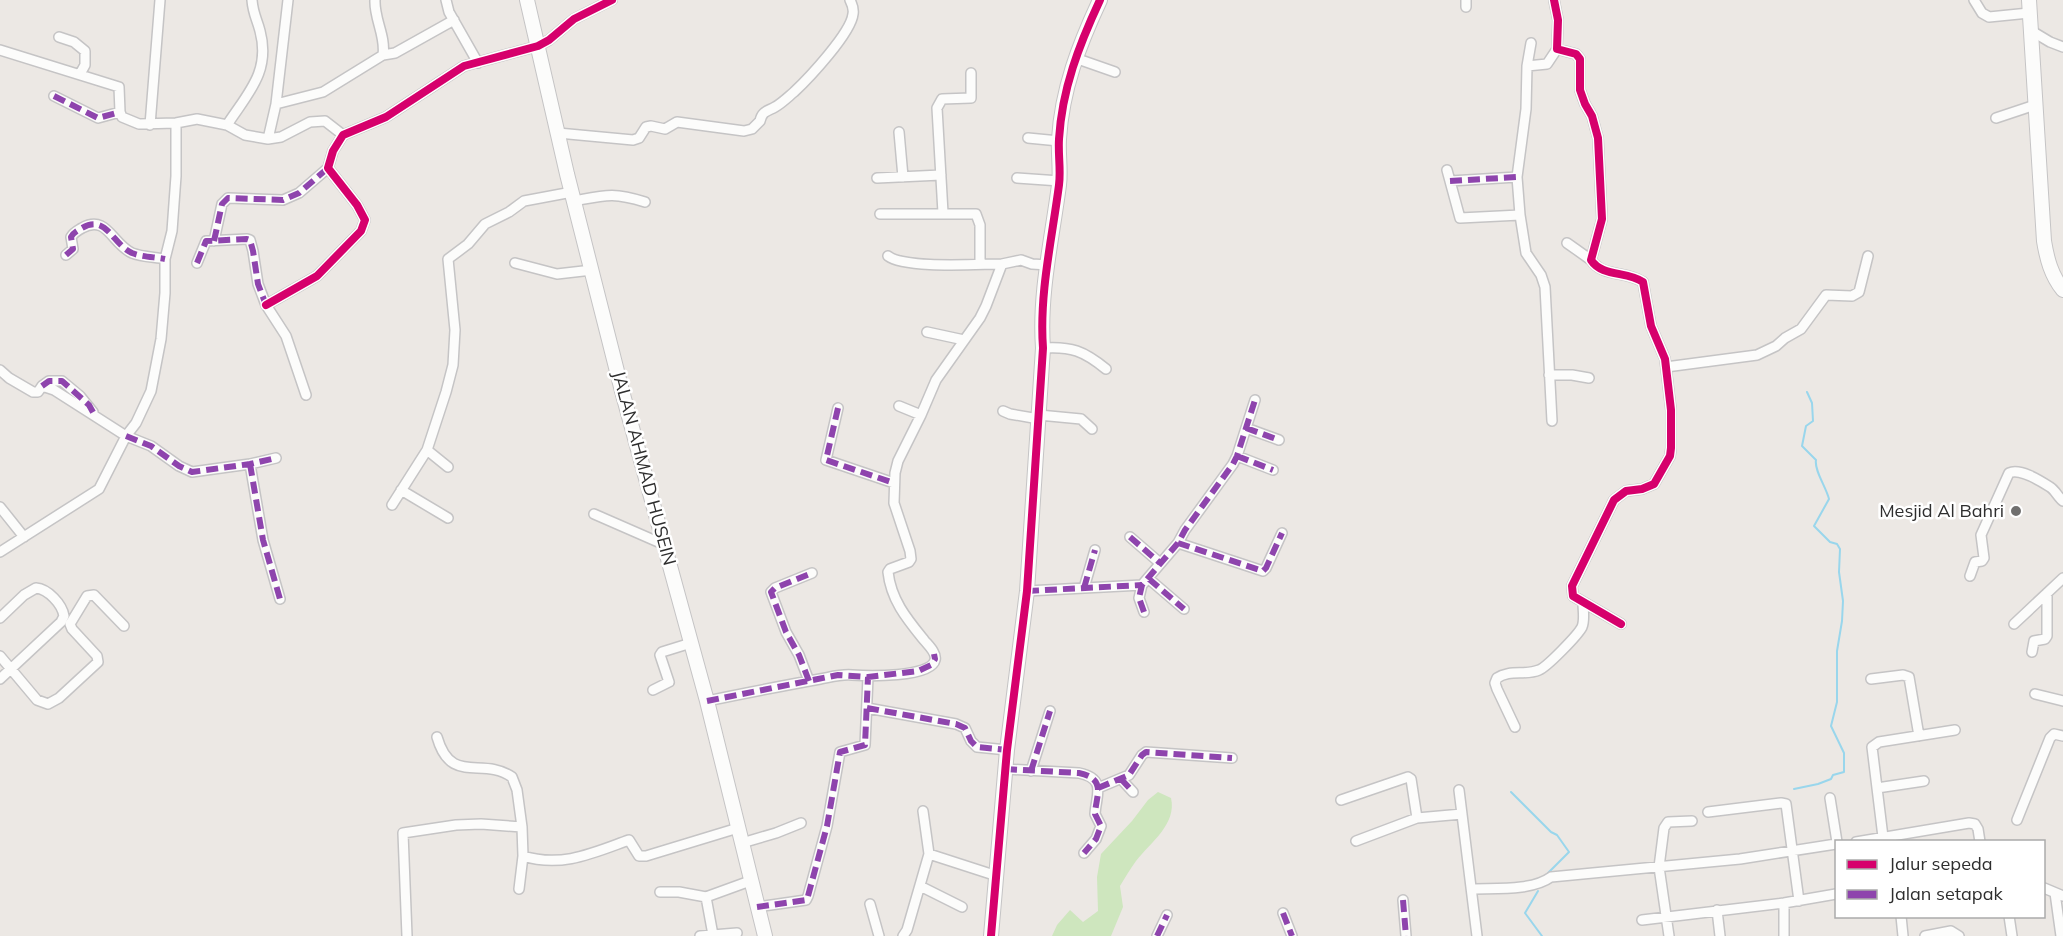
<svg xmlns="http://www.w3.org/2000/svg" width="2063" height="936" viewBox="0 0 2063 936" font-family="Mulish,sans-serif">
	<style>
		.green { fill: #cee6be }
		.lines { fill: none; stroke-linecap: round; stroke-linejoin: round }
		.stream { stroke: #99d6ec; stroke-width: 2 }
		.street-casing { stroke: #c5c4c5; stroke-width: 12 }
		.secondary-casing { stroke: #c5c4c5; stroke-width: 16 }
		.street { stroke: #fcfcfb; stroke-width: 9 }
		.secondary { stroke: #fcfcfb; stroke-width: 14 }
		.quiet { stroke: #8e44ad; stroke-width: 6; stroke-dasharray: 12 6; stroke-linecap: butt }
		.cycleway-casing { stroke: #fff; stroke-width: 11 }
		.cycleway { stroke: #d6006c; stroke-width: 8 }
		.poi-dot { fill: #706f6e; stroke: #fff; stroke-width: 2 }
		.labels { text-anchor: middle; stroke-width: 5; stroke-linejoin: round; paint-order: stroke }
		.street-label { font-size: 18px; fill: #2e2e2e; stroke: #fff }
		.poi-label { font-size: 18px; fill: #2e2e2e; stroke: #fff; text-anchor: end }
	</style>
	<rect width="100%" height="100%" fill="#ece8e4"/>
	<!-- green -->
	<path class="green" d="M 1158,792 L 1171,798 C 1177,824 1151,842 1136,861 C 1130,869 1125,878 1120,886 L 1123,907 L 1111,936 L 1052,936 L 1057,925 L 1070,910 L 1083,922 L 1098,911 L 1097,877 L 1101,854 L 1132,821 L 1148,800 Z"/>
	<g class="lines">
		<!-- stream -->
		<path class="stream" d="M 1794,789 L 1818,784 L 1831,779 L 1833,775 L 1844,772 L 1844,753 L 1831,726 L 1837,702 L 1837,651 L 1842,621 L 1843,601 L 1839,572 L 1840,549 L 1837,544 L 1830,542 L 1814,526 L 1829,499 C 1826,487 1814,470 1816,460 L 1802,446 L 1806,426 L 1813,421 L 1812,403 L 1807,392
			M 1511,792 L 1551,832 L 1557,835 L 1569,852 L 1548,873
			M 1538,891 L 1525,913 L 1542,936"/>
		<defs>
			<path id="street" d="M 446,0 L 449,12 L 478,63
				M 1466,0 L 1466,7
				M 1554,0 L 1558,20 L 1557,49 L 1576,54 L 1580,59 L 1580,90 L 1585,104 L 1592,116 L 1598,138 L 1602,219 L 1591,260 C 1602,277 1627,271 1643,282 L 1651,326 L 1665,359 L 1671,410 L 1671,448 L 1670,456 L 1654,484 L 1642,489 L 1626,491 L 1614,500 L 1572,586 L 1573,596 L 1621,624
				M 1974,0 L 1982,13 L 1989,17 L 2029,13
				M 2030,30 L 2050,42 L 2063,47
				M 59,37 L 74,42 L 85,51 L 85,65 L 80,74
				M 1531,43 L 1527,66 L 1526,109 L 1517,177 L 1520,215 L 1526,253 L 1541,275 L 1545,287 L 1552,421
				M 0,50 L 119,87 L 120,112 L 122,117 L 139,124 L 176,123 L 197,119 L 227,125 L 245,135 L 268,139 L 281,137 L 310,122 L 325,121 L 343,135
				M 383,55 L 395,53 L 454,20
				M 1075,58 L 1115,72
				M 1527,66 L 1547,64 L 1557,49
				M 54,96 L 98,118 L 120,112
				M 276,104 L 288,0
				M 1996,118 L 2035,105
				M 150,125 L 160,0
				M 227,125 C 247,94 271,72 260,31 C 257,19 253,14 252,0
				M 899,132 L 903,177
				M 558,133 L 633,140 L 639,138 L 646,127 L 651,126 L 665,129 L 677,122 L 744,131 L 752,129 L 760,121 C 762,111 768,111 775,107 C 782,103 788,97 794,92 C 809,78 851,33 853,14 C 854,9 852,4 850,0
				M 1028,138 L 1059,141
				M 268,139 L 276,104 L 323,92 L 383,55 C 386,36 374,19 375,0
				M 1447,170 L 1460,218 L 1520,215
				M 877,178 L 941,175
				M 1017,178 L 1060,181
				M 1450,181 L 1517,177
				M 574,201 C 606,195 613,192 645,202
				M 943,213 L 937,108 L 942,99 L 971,98 L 971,73
				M 880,214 L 976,214 L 980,225 L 980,264
				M 214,241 L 222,204 L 228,198 L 283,200 L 299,193 L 328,168
				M 1567,243 L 1591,260
				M 66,255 L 73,249 L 71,237 C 74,232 77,231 82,228 C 107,214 112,244 132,253 C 142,257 155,257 165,259
				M 888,256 C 905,269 978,264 1002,264
				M 197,263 L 206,241 L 247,239 L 250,240 L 253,251 L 258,284 L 266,305 L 286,336 L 306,395
				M 515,263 L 557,274 L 592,270
				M 266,305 L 317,276 L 361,231 L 365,220 L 357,205 L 328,168 L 333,151 L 343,135 L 386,117 L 464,66 L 538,46 L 549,40 L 574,19 L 612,0
				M 927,332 L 964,340
				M 1043,348 C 1071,346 1084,351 1106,369
				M 1666,367 L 1757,355 L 1776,346 L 1785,338 L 1801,329 L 1826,295 L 1852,296 L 1859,292 L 1868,256
				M 0,370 L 9,378 L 33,392 L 38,392 L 42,386 L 54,390 L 126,436 L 151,446 L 179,466 L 192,472 L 250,464 L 276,458
				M 1549,375 L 1572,375 L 1589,378
				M 42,386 L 49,381 L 62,381 L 80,396 L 93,412
				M 899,406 L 921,415
				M 838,408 L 826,460 L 894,483
				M 1003,411 L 1010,414 L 1039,419
				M 1039,415 L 1081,419 L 1092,429
				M 1246,428 L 1279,440
				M 427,450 L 448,467
				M 1237,456 L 1273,470
				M 250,464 L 263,540 L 280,599
				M 401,490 L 448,518
				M 392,505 L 427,450 L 446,392 L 453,365 L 455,330 L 448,259 L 468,244 L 485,224 L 509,212 L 524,201 L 572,192
				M 0,507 L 24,537
				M 594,514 L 665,545
				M 1130,537 L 1160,563
				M 1178,543 L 1263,571 L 1266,568 L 1282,533
				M 0,552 L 99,489 L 126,436 L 136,423 L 151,391 L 161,339 L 165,293 L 165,259 L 172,231 L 176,176 L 176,123
				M 1970,576 L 1975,562 L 1982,561 L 1984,558 L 1981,535 L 2009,473 C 2020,468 2039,480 2050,487 C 2055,490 2058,497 2063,501
				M 1149,579 L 1184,609
				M 1084,588 L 1095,550
				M 1027,591 L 1142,585
				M 1144,612 L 1139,598 L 1142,585 L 1178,543 L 1185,530 L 1233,464 L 1237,456 L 1255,400
				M 0,618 L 24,595 L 36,588 C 48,589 62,604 64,616 L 61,622 L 0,679
				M 2014,624 L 2063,578
				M 2032,652 L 2034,641 L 2045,639 L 2047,636 L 2047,593
				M 0,656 L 37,700 L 48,704 L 59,698 L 98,662 L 97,656 L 72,629 L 70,624 L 87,596 L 94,595 L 124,626
				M 1871,679 L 1903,675 L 1909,677 L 1919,736
				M 809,681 L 799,655 L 786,632 L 771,592 L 775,588 L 812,573
				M 653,690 L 669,682 L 660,655 L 662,652 L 691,643
				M 2035,694 L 2063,701
				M 707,701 C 745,693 782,686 820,679 C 831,677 841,674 852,675 C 866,676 931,678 935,660 C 937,653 928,645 924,640 C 907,619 891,600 888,572 L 890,569 L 909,562 L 911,559 L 910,551 L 894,503 L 895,473 L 898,461 L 921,415 L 936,380 L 980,318 L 986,306 L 1002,264 L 1021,260 L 1032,264 L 1048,265
				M 867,708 L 956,724 L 965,728 L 971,741 L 977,747 L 1007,750
				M 1515,727 L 1497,689 L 1495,683 L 1497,678 C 1510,669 1525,676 1539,670 C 1547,667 1578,635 1582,627 C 1585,620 1583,611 1583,603
				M 437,737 C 451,786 482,756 512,777 L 517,790 L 522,827
				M 1005,769 L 1079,773 C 1107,779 1096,795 1095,814 L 1101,826 L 1096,839 L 1084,853
				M 1031,771 L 1050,711
				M 1121,779 L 1133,792
				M 1098,788 L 1129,775 L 1142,755 L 1146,752 L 1232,758
				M 1877,788 L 1924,781
				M 1459,790 L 1477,936
				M 1830,798 L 1837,842
				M 1341,800 L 1408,777 L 1411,779 L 1417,818
				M 923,811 L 929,854
				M 1708,812 L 1781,803 L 1786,804 L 1799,901
				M 2017,820 L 2050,738 L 2054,734 L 2063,736
				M 1883,837 L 1872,747 L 1879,742 L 1955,730
				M 1356,841 L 1417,818 L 1462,814
				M 1856,842 L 1969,823 L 1975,824 L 1978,829 L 1980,842
				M 742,843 L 776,833 L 801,823
				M 523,856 C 562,868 593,853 629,840 L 639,856 L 646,856 L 738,828
				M 920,886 L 962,907
				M 2044,888 L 2063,896
				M 1472,889 C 1495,888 1532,891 1551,877 L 1740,859 L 1836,844
				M 660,892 L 679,892 L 706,897 L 750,881
				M 2055,893 L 2061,936
				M 706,897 L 713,935
				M 1403,900 L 1406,936
				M 1784,903 L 1784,936
				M 870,904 L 879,936
				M 757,907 L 806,900 L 808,896 L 827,826 L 840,752 L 865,745 L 868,677
				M 1717,910 L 1720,936
				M 1283,913 L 1292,936
				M 1901,916 L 1903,936
				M 2009,916 L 2012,936
				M 1642,920 L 1784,903 L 1836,894
				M 407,936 L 403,833 L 456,825 L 481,824 L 522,827 L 523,856 L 519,889
				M 700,936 L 737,933
				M 903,936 L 907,930 L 929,854 L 997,876
				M 1157,936 L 1167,915
				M 1669,936 L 1659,867 L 1664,828 L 1668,822 L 1692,821
				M 1925,936 L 1951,931 L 1959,936"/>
			<path id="secondary" d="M 527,0 L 567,174 L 622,391 L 707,701 L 765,936
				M 2029,0 L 2044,241 C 2047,259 2051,275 2063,290
				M 991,936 L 1007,750 L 1027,591 L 1043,348 C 1039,294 1052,239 1059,185 C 1061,170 1058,155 1059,139 C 1062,89 1079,45 1100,0"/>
		</defs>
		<!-- street casing -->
		<use href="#street" class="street-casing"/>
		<!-- secondary casing -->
		<use href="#secondary" class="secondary-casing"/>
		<!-- street -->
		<use href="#street" class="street"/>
		<!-- secondary -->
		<use href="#secondary" class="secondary"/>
		<!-- quiet -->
		<path class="quiet" d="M 54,96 L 98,118 L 120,112
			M 1450,181 L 1517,177
			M 214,241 L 222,204 L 228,198 L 283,200 L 299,193 L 328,168
			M 66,255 L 73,249 L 71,237 C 74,232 77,231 82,228 C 107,214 112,244 132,253 C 142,257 155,257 165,259
			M 197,263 L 206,241 L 247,239 L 250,240 L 253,251 L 258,284 L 266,305
			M 42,386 L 49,381 L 62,381 L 89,405 L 94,414
			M 838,408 L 826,460 L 894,483
			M 1246,428 L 1279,440
			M 126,436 L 151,446 L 179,466 L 192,472 L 250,464 L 276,458
			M 1237,456 L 1273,470
			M 250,464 L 263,540 L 280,599
			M 1130,537 L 1160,563
			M 1178,543 L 1263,571 L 1266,568 L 1282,533
			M 1149,579 L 1184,609
			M 1084,588 L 1095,550
			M 1027,591 L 1142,585
			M 1144,612 L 1139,598 L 1142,585 L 1178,543 L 1185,530 L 1233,464 L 1237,456 L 1255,400
			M 809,681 L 799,655 L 786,632 L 771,592 L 775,588 L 812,573
			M 707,701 L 838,675 L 868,677 L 918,671 L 931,665 L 935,659 L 934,654
			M 867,708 L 956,724 L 965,728 L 971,741 L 977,747 L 1007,750
			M 1005,769 L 1079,773 C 1107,779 1096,795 1095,814 L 1101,826 L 1096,839 L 1084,853
			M 1031,771 L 1050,711
			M 1121,779 L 1133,792
			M 1098,788 L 1129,775 L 1142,755 L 1146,752 L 1232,758
			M 1403,900 L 1406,936
			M 757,907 L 806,900 L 808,896 L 827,826 L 840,752 L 865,745 L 868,677
			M 1283,913 L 1292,936
			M 1157,936 L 1167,915"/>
		<defs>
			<path id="cycleway" d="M 1554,0 L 1558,20 L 1557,49 L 1576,54 L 1580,59 L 1580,90 L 1585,104 L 1592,116 L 1598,138 L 1602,219 L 1591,260 C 1602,277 1627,271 1643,282 L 1651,326 L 1665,359 L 1671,410 L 1671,448 L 1670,456 L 1654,484 L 1642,489 L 1626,491 L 1614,500 L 1572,586 L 1573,596 L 1621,624
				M 266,305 L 317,276 L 361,231 L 365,220 L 357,205 L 328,168 L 333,151 L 343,135 L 386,117 L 464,66 L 538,46 L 549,40 L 574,19 L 612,0
				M 991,936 L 1007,750 L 1027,591 L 1043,348 C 1039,294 1052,239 1059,185 C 1061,170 1058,155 1059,139 C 1062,89 1079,45 1100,0"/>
		</defs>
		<!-- cycleway casing -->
		<use href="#cycleway" class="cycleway-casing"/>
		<!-- cycleway -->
		<use href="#cycleway" class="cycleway"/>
	</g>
	<!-- markers -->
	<circle class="poi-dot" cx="2016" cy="511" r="6"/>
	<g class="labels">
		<!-- street labels -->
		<g class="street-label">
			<text transform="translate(644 468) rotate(75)" y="6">JALAN AHMAD HUSEIN</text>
		</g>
		<!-- poi labels -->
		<g class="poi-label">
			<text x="2004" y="517">Mesjid Al Bahri</text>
		</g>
	</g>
	<!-- legend -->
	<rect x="1835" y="840" width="210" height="78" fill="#ffffff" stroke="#ababab" stroke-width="1.5"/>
	<rect x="1847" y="860" width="30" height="9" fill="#d6006c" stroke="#ababab" stroke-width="1.5"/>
	<text x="1889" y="870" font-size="18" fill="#2e2e2e">Jalur sepeda</text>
	<rect x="1847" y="890" width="30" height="9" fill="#8e44ad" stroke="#ababab" stroke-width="1.5"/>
	<text x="1889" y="900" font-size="18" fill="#2e2e2e">Jalan setapak</text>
</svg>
